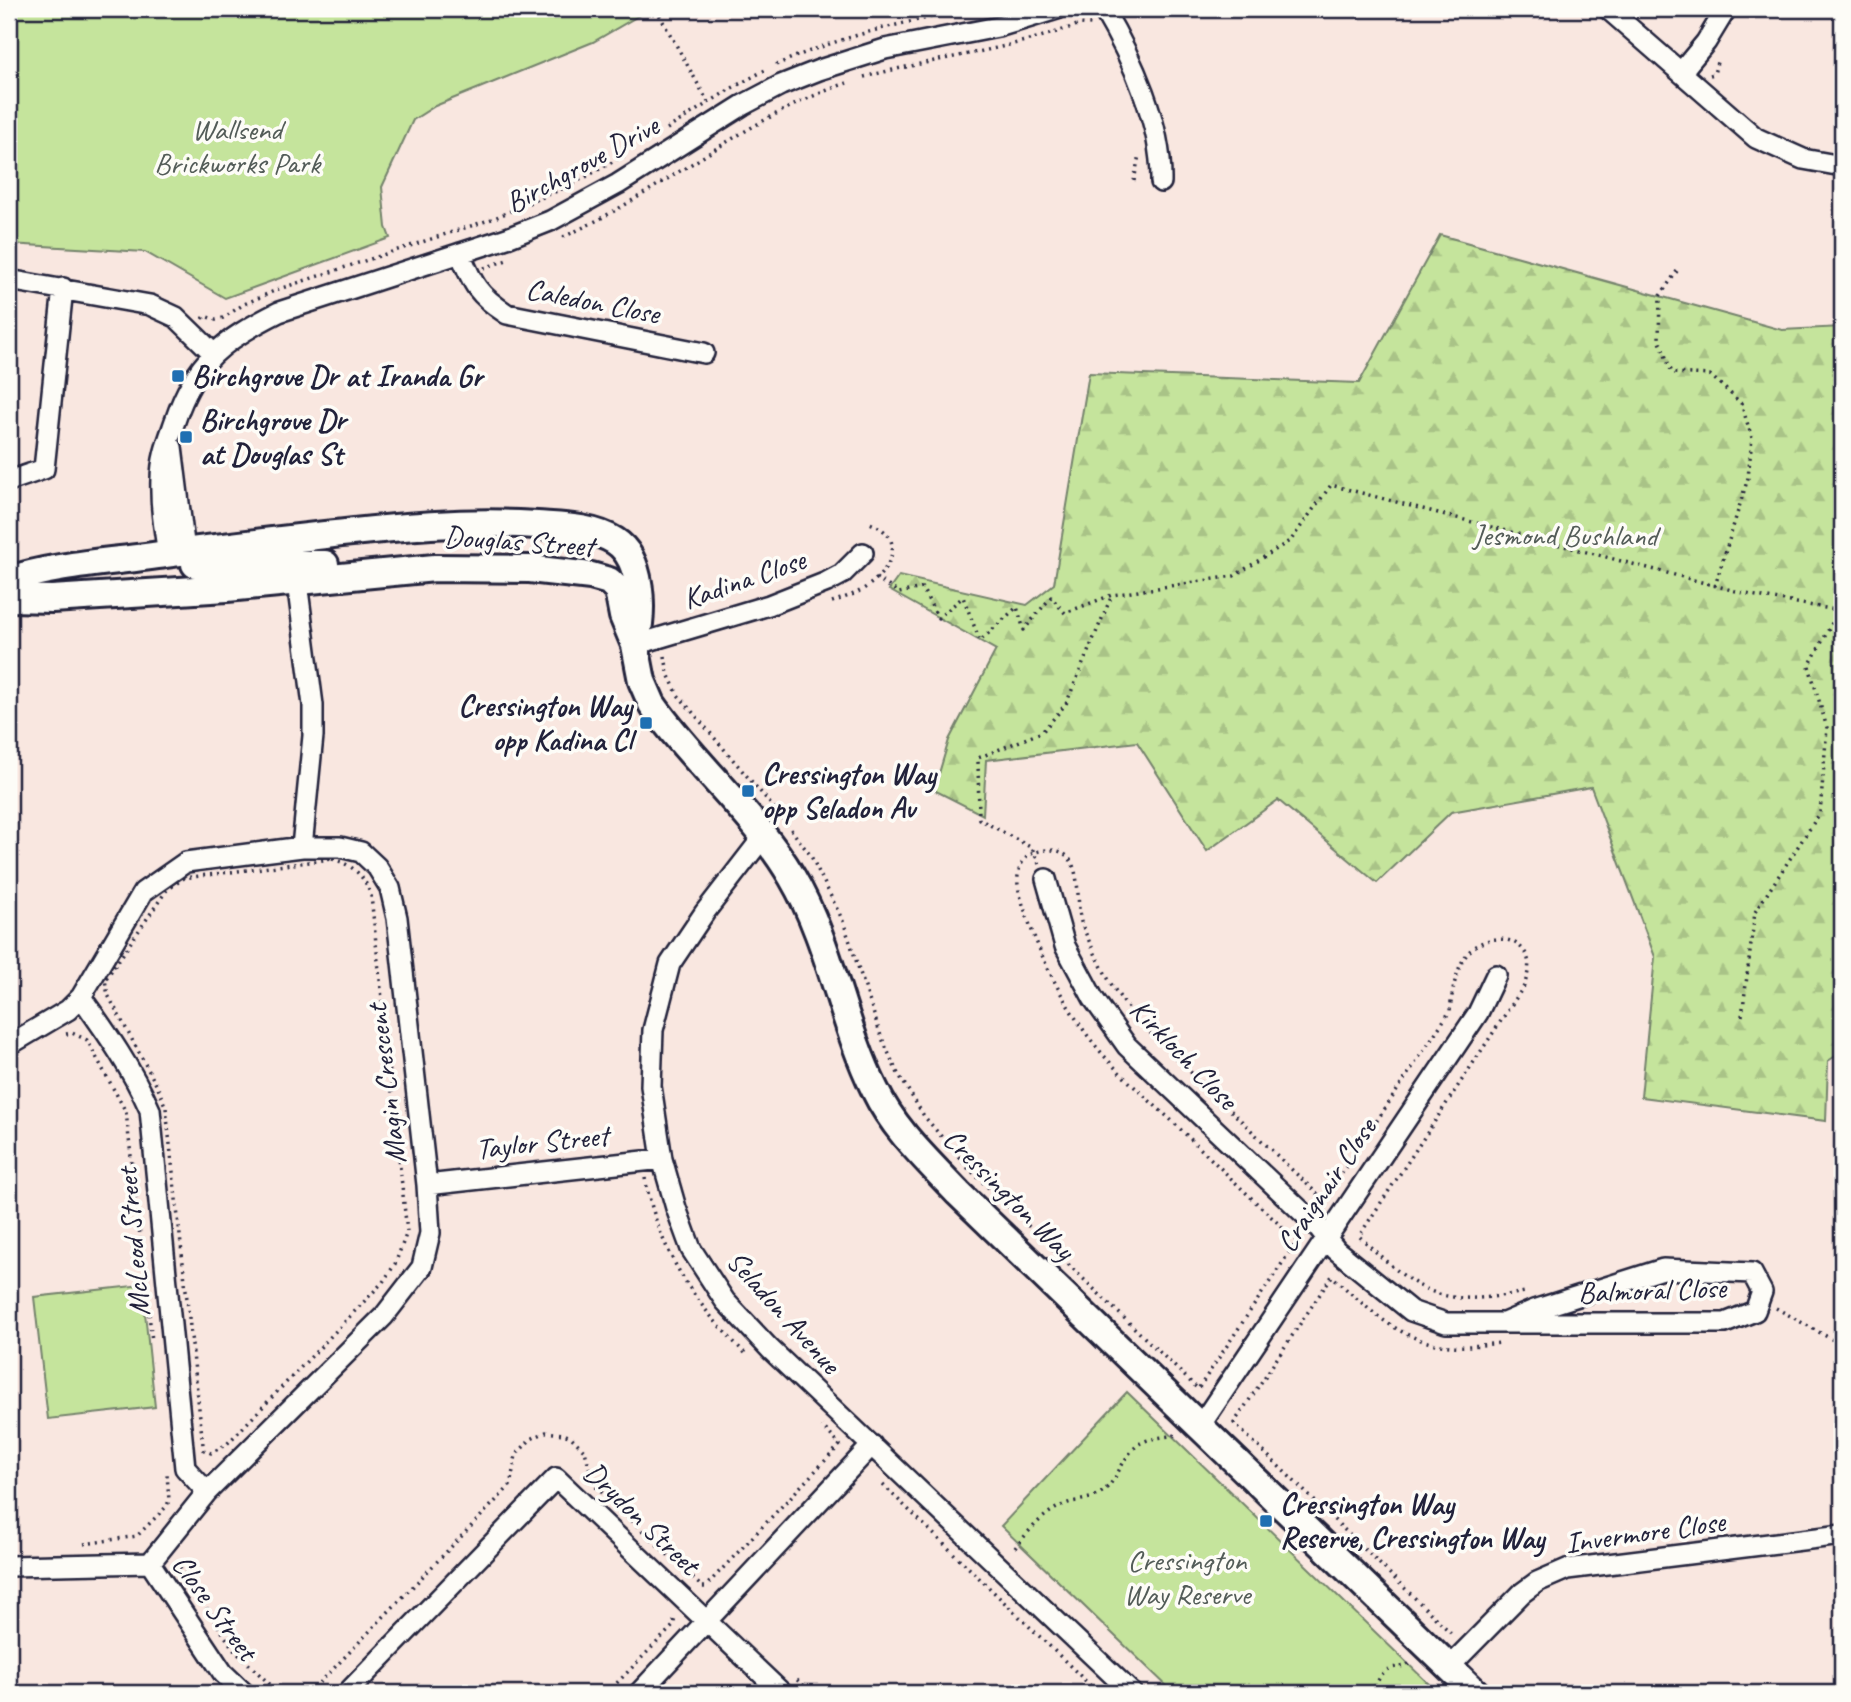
<svg xmlns="http://www.w3.org/2000/svg" width="1851" height="1702" viewBox="0 0 1851 1702" font-family="Caveat,sans-serif">
	<style>
		.forest { fill: url(#forest-firs); stroke: #74836c; stroke-width: 2 }
		.green { fill: #c5e49c; stroke: #74836c; stroke-width: 2 }
		.lines { fill: none; stroke-linecap: round; stroke-linejoin: round }
		.street-casing { stroke: #22223b; stroke-width: 24 }
		.secondary-casing { stroke: #22223b; stroke-width: 32 }
		.path { stroke: #22223b; stroke-width: 3.5; stroke-dasharray: 2 5; stroke-linecap: butt }
		.street { stroke: #fdfcf7; stroke-width: 19 }
		.secondary { stroke: #fdfcf7; stroke-width: 26 }
		.poi-dot { fill: #1f6fb2; stroke: #fdfcf7; stroke-width: 2.5 }
		.labels { text-anchor: middle; stroke-width: 7; stroke-linejoin: round; paint-order: stroke }
		.park-label { font-size: 30px; fill: #535c58; stroke: #fdfcf7 }
		.street-label { font-size: 30px; fill: #22223b; stroke: #fdfcf7 }
		.poi-label { font-size: 30px; font-weight: bold; fill: #22223b; stroke: #fdfcf7; text-anchor: start }
	</style>
	<defs>
		<pattern id="forest-firs" width="22" height="20" patternUnits="userSpaceOnUse" patternTransform="scale(1.75)"><rect width="22" height="20" fill="#c5e49c"/><path d="M5 1l3.5 6h-7zM16 11l3.5 6h-7z" fill="#a9c387"/></pattern>
	</defs>
	<rect width="100%" height="100%" fill="#f9e7e0"/>
	<filter id="ink" filterUnits="userSpaceOnUse"><feTurbulence type="fractalNoise" baseFrequency=".0143" numOctaves="2"/><feDisplacementMap in="SourceGraphic" scale="14" xChannelSelector="R" yChannelSelector="G"/><feConvolveMatrix kernelMatrix="1 2 1 2 8 2 1 2 1" color-interpolation-filters="sRGB"/></filter>
	<g filter="url(#ink)">
		<!-- forest -->
		<path class="forest" d="M 1440,235 L 1782,330 L 1842,327 L 1842,1052 L 1828,1061 L 1826,1121 L 1641,1097 L 1655,957 L 1591,787 L 1451,812 L 1377,883 L 1278,800 L 1207,851 L 1137,742 L 986,760 L 983,815 L 934,790 L 949,740 L 996,650 L 889,590 L 899,576 L 1027,605 L 1054,584 L 1089,373 L 1359,383 Z"/>
		<!-- green -->
		<path class="green" d="M 9,9 L 650,9 L 593,42 L 435,106 L 413,120 L 382,187 L 386,227 L 390,238 L 225,298 L 145,252 L 9,244 Z
			M 142,1285 L 155,1407 L 48,1419 L 34,1297 Z
			M 1127,1392 L 1430,1685 L 1416,1693 L 1174,1693 L 1001,1526 Z"/>
		<g class="lines">
			<defs>
				<path id="street" d="M 1103,9 C 1132,58 1162,124 1161,182
					M 1608,9 L 1756,138 L 1803,159 L 1842,166
					M 1682,71 L 1706,42 L 1726,9
					M 460,253 C 473,285 478,295 507,314 L 704,353
					M 9,280 L 150,305 L 176,317 L 213,353
					M 172,447 L 185,551
					M 9,481 L 44,469 L 63,288
					M 168,554 C 164,529 160,504 161,479 C 161,458 168,441 175,421 C 195,361 223,340 279,312 L 507,238 L 550,221 L 618,184 L 743,105 L 781,85 L 819,70 L 885,49 L 998,27 L 1057,9
					M 297,582 L 313,705 L 313,736 L 302,847
					M 635,645 L 769,605 L 827,582 L 842,574 L 863,553
					M 763,837 L 705,912 L 670,964 L 653,1030 L 651,1086 L 662,1159 L 676,1208 L 691,1249 L 725,1301 L 770,1349 L 1132,1693
					M 1046,879 L 1065,946 L 1093,998 L 1127,1046 L 1318,1227 L 1336,1250 L 1411,1311 L 1446,1323 L 1725,1323 L 1755,1311 L 1762,1292 L 1752,1273 L 1663,1269 L 1534,1310 L 1506,1322
					M 81,997 C 107,1033 132,1069 150,1110 L 185,1468 L 207,1492
					M 9,1045 L 68,1010 L 81,997 L 143,892 L 186,862 L 302,847 L 340,847 L 361,852 L 377,867 L 390,888 L 397,918 L 427,1185 L 430,1233 L 422,1267 L 384,1316 L 207,1492 L 150,1563
					M 427,1185 L 662,1159
					M 1200,1426 L 1478,1013 L 1496,975
					M 9,1566 L 150,1563 L 223,1673 L 244,1693
					M 1449,1667 L 1522,1593 L 1537,1582 L 1567,1569 L 1842,1535
					M 347,1693 L 556,1478 L 782,1693
					M 639,1693 L 872,1445"/>
				<path id="secondary" d="M 195,564 L 325,564
					M 9,580 C 59,564 114,562 166,554 C 219,547 272,541 325,535 C 396,527 466,520 537,525 C 563,527 593,527 615,541 C 643,559 643,611 636,640
					M 9,598 L 52,599 L 227,588 L 435,568 L 530,569 L 591,576 L 609,581 L 618,590 L 623,616 L 635,645 L 642,681 L 652,704 C 693,763 756,815 792,877 C 831,943 841,1022 875,1090 C 894,1130 928,1161 958,1193 L 1476,1693"/>
			</defs>
			<!-- street casing -->
			<use href="#street" class="street-casing"/>
			<!-- secondary casing -->
			<use href="#secondary" class="secondary-casing"/>
			<!-- path -->
			<path class="path" d="M 656,9 L 708,102
				M 776,65 C 840,36 906,21 976,9
				M 1710,75 L 1714,74 L 1718,58
				M 864,77 C 936,58 1010,50 1080,24 L 1091,25
				M 667,129 L 732,88 L 769,68
				M 1134,181 L 1139,155
				M 563,237 C 661,193 744,118 847,83
				M 484,268 L 507,260
				M 1677,271 L 1660,296 L 1659,339 L 1672,373 L 1710,375 L 1741,403 L 1752,438 L 1748,478 L 1715,586
				M 203,319 L 205,316 L 216,320 L 223,318 L 244,304 L 279,289 L 492,219 L 573,184 L 625,155
				M 876,578 L 899,593 L 922,588 L 938,618 L 963,597 L 980,641 L 1017,607 L 1024,630 L 1051,597 L 1065,613 L 1112,595 L 1234,576 L 1291,540 L 1331,485 L 1751,595 L 1842,611
				M 832,602 C 841,599 850,596 858,592 C 887,577 912,539 870,523
				M 665,656 L 668,674 L 678,695 L 780,815 L 811,856 L 843,921 L 881,1036 L 896,1070 L 924,1116 L 968,1168 L 1198,1389 L 1297,1241 C 1254,1201 1213,1161 1171,1120 C 1140,1092 1107,1064 1083,1029 C 1055,989 1034,942 1020,895 C 1013,871 1022,849 1051,850 C 1086,851 1074,903 1082,925 C 1090,944 1100,964 1110,982 C 1134,1022 1169,1051 1202,1083 C 1243,1122 1283,1162 1324,1200 L 1450,1011 C 1452,992 1456,967 1468,953 C 1483,934 1520,933 1528,959 C 1530,968 1527,977 1524,986 L 1359,1236 C 1420,1294 1438,1308 1525,1292
				M 332,859 C 352,864 365,876 371,896 L 407,1232 L 395,1264 L 383,1282 L 227,1444 L 211,1453 L 204,1450 L 203,1445 L 166,1108 L 158,1088 L 108,995 L 105,980 L 166,891 L 184,878 Z
				M 1039,864 L 1032,848 L 979,819 L 978,758 L 1042,732 L 1066,704 L 1112,595
				M 1742,1016 L 1755,912 L 1820,813 L 1827,728 L 1809,666 L 1839,610
				M 66,1034 L 72,1033 L 87,1040 L 126,1112 L 152,1341
				M 645,1178 C 659,1252 695,1305 748,1356
				M 1776,1308 L 1842,1345
				M 883,1485 L 1098,1693
				M 84,1544 L 137,1536 L 167,1506 L 169,1500 L 167,1474
				M 1015,1548 C 1030,1529 1045,1511 1068,1503 C 1078,1500 1089,1500 1099,1494 C 1118,1483 1121,1457 1139,1444 C 1148,1438 1165,1437 1176,1435
				M 176,1561 L 234,1650 L 279,1693
				M 1451,1633 L 1234,1423 L 1332,1276 C 1365,1306 1396,1338 1441,1345 C 1461,1348 1481,1345 1501,1343
				M 797,1680 L 813,1693
				M 310,1693 L 510,1486 L 516,1455 L 531,1439 L 546,1432 L 564,1434 L 572,1438 L 585,1451 L 594,1485 L 702,1587 L 705,1587 L 840,1445 L 822,1426
				M 607,1693 L 673,1626 L 675,1618
				M 1372,1693 C 1376,1685 1380,1673 1389,1669 C 1398,1665 1404,1669 1411,1662"/>
			<!-- street -->
			<use href="#street" class="street"/>
			<!-- secondary -->
			<use href="#secondary" class="secondary"/>
		</g>
	</g>
	<!-- markers -->
	<g class="poi-dot">
		<rect x="171" y="369" width="14" height="14" rx="3.5"/>
		<rect x="179" y="430" width="14" height="14" rx="3.5"/>
		<rect x="639" y="716" width="14" height="14" rx="3.5"/>
		<rect x="741" y="784" width="14" height="14" rx="3.5"/>
		<rect x="1259" y="1514" width="14" height="14" rx="3.5"/>
	</g>
	<g class="labels">
		<!-- park labels -->
		<g class="park-label">
			<text x="237" y="139">Wallsend<tspan x="237" dy="34">Brickworks Park</tspan></text>
			<text x="1565" y="545">Jesmond Bushland</text>
			<text x="1187" y="1570">Cressington<tspan x="1187" dy="34">Way Reserve</tspan></text>
		</g>
		<!-- street labels -->
		<g class="street-label">
			<text transform="translate(582 164) rotate(-29)" y="10">Birchgrove Drive</text>
			<text transform="translate(593 301) rotate(11)" y="10">Caledon Close</text>
			<text transform="translate(519 541) rotate(4)" y="10">Douglas Street</text>
			<text transform="translate(744 579) rotate(-19)" y="10">Kadina Close</text>
			<text transform="translate(1184 1054) rotate(46)" y="10">Kirkloch Close</text>
			<text transform="translate(386 1084) rotate(-97)" y="10">Magin Crescent</text>
			<text transform="translate(542 1142) rotate(-6)" y="10">Taylor Street</text>
			<text transform="translate(1326 1185) rotate(-56)" y="10">Craignair Close</text>
			<text transform="translate(1009 1194) rotate(45)" y="10">Cressington Way</text>
			<text transform="translate(133 1242) rotate(-95)" y="10">McLeod Street</text>
			<text transform="translate(1652 1290) rotate(-2)" y="10">Balmoral Close</text>
			<text transform="translate(784 1312) rotate(48)" y="10">Seladon Avenue</text>
			<text transform="translate(642 1518) rotate(44)" y="10">Drydon Street</text>
			<text transform="translate(1645 1532) rotate(-8)" y="10">Invermore Close</text>
			<text transform="translate(215 1607) rotate(54)" y="10">Close Street</text>
		</g>
		<!-- poi labels -->
		<g class="poi-label">
			<text x="192" y="386">Birchgrove Dr at Iranda Gr</text>
			<text x="200" y="430">Birchgrove Dr<tspan x="200" dy="34">at Douglas St</tspan></text>
			<text x="632" y="716" text-anchor="end">Cressington Way<tspan x="632" dy="34">opp Kadina Cl</tspan></text>
			<text x="762" y="784">Cressington Way<tspan x="762" dy="34">opp Seladon Av</tspan></text>
			<text x="1280" y="1514">Cressington Way<tspan x="1280" dy="34">Reserve, Cressington Way</tspan></text>
		</g>
	</g>
	<!-- margin -->
	<rect width="1851" height="1702" fill="none" stroke="#fdfcf7" stroke-width="35"/>
	<rect x="18" y="18" width="1816" height="1667" fill="none" stroke="#22223b" stroke-width="2.5" filter="url(#ink)"/>
</svg>
